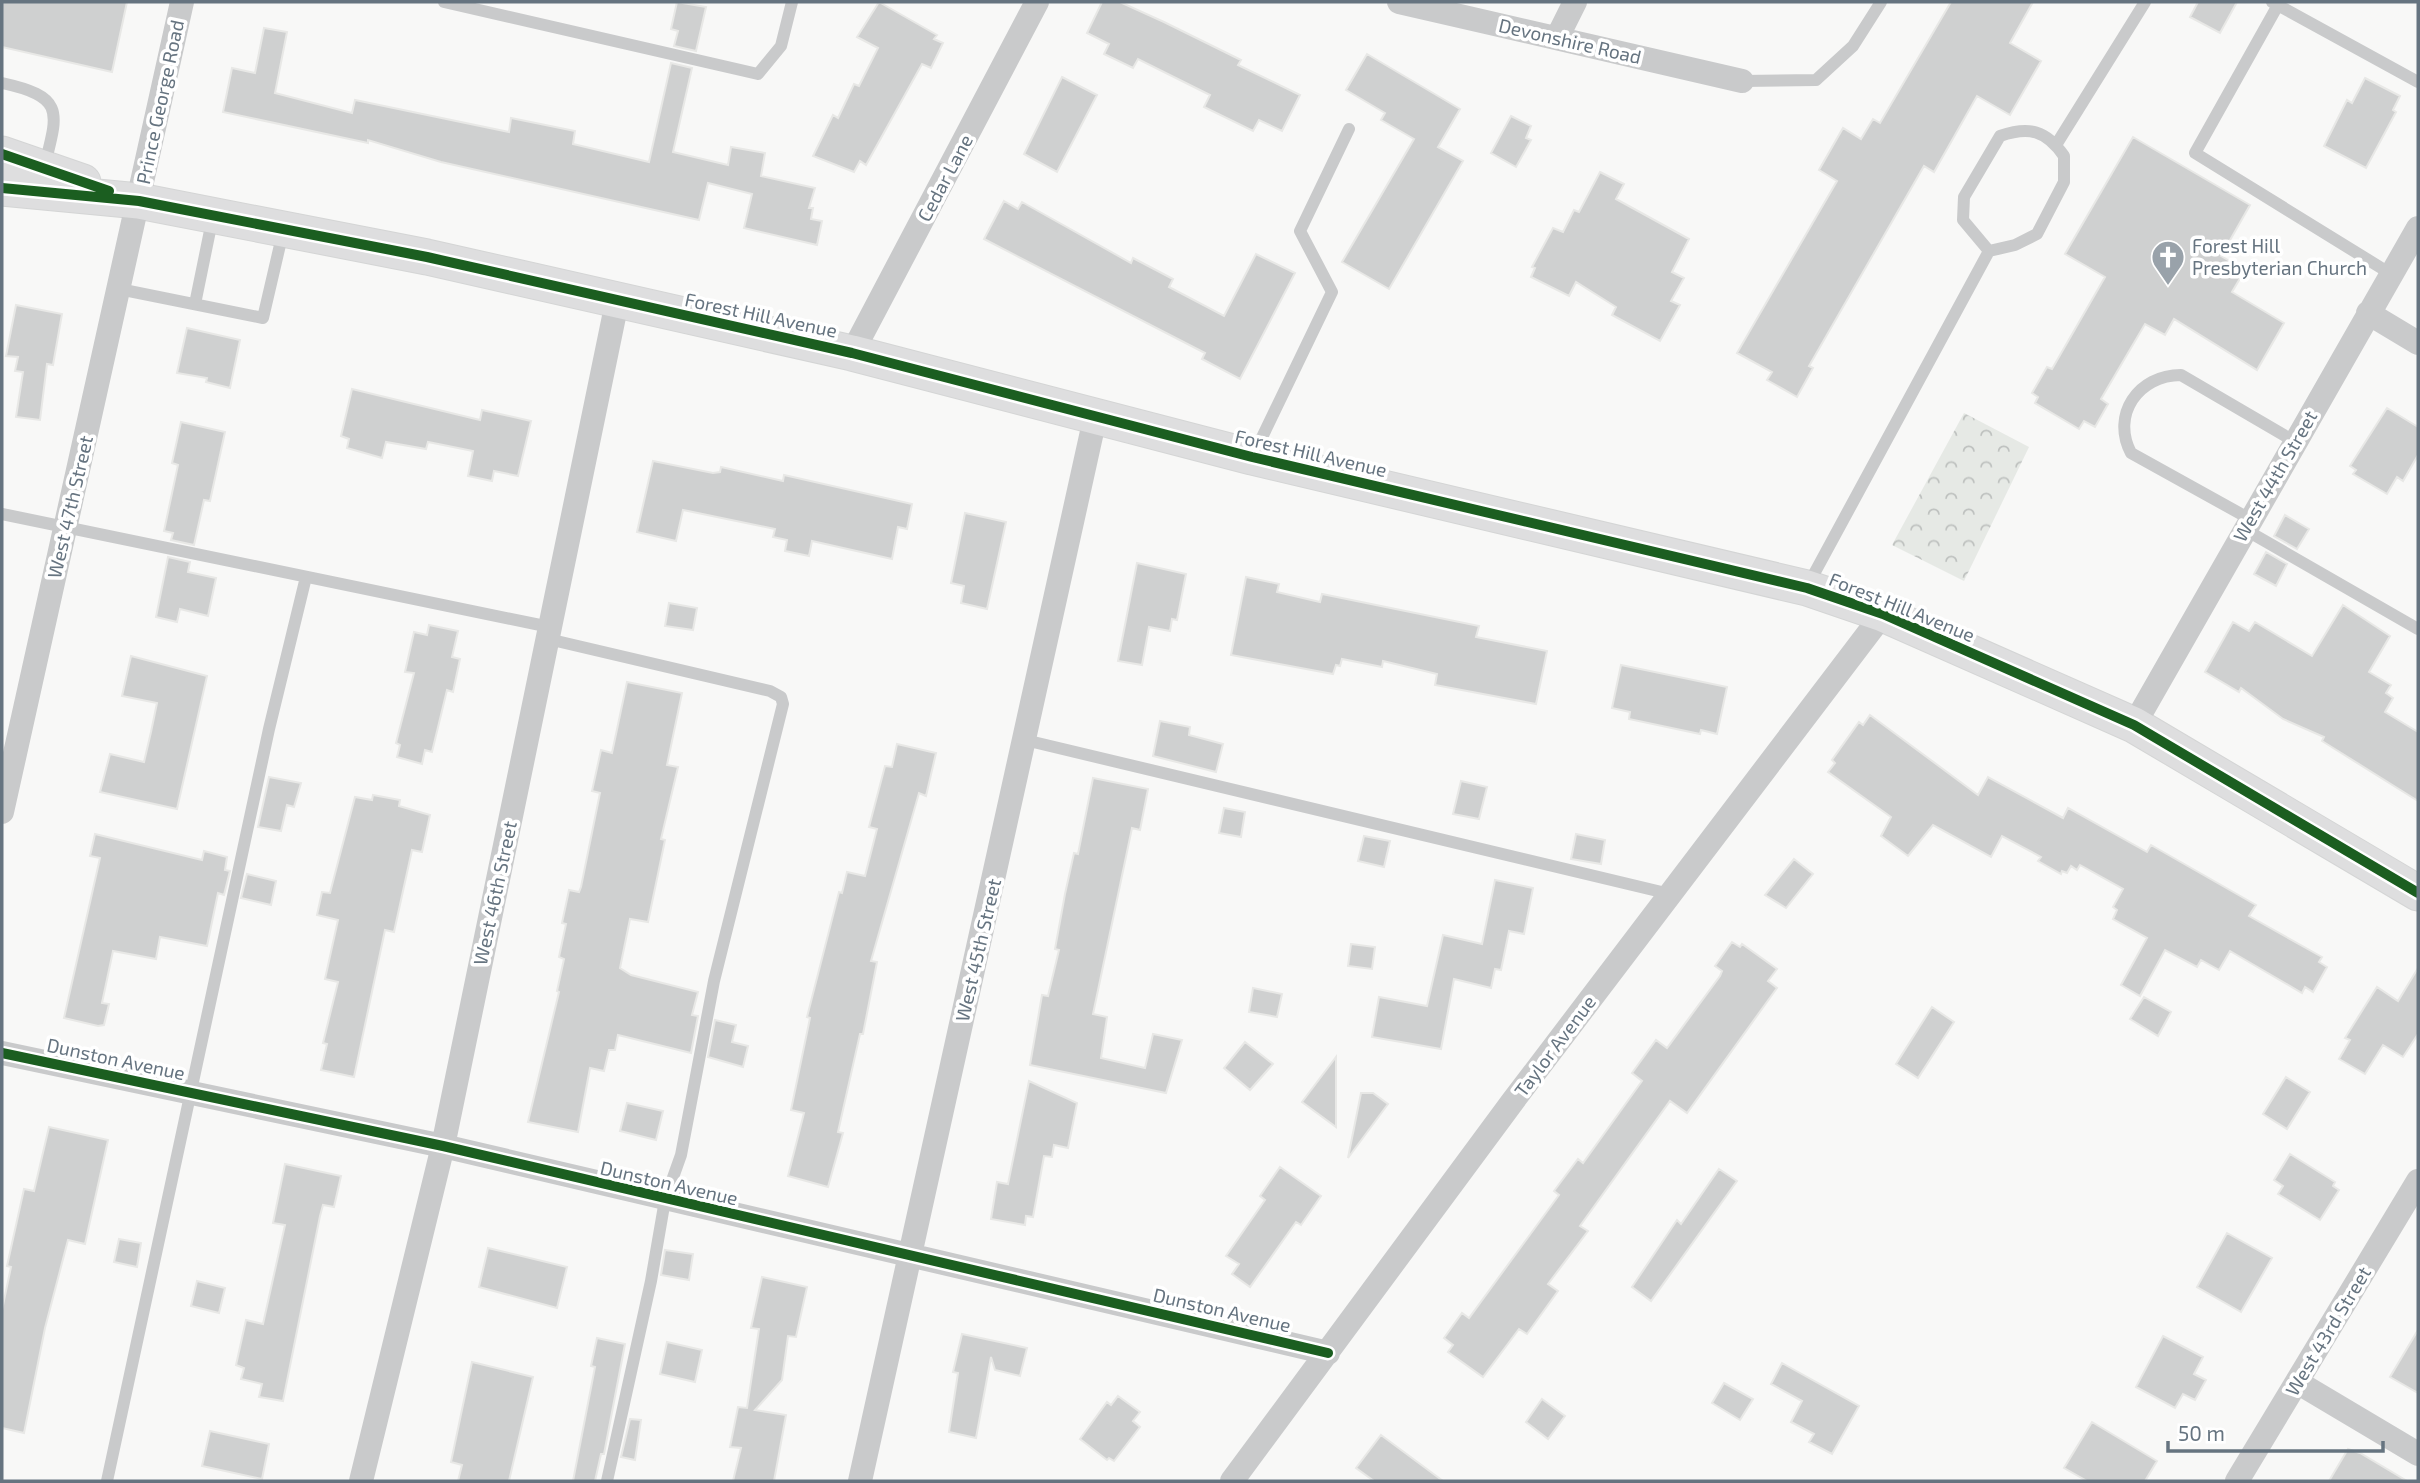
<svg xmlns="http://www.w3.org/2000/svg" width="2420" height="1483" viewBox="0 0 2420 1483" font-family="'Exo 2',sans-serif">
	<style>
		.forest { fill: url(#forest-crowns) }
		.building { fill: #cfd0d0; stroke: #e8e8e6; stroke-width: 2 }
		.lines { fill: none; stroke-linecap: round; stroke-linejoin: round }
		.secondary-casing { stroke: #d4d5d5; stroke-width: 37 }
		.service { stroke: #c9cacb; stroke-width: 12 }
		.minor { stroke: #c9cacb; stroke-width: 24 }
		.secondary { stroke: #dededf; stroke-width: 35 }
		.cycleway-casing { stroke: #fff; stroke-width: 15 }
		.cycleway { stroke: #1b5e20; stroke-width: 10 }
		.labels { text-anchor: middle; stroke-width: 7; stroke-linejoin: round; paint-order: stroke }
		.street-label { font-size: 19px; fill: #667480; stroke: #fff }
		.poi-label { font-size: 19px; fill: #667480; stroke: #fff; text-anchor: start }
	</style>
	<defs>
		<pattern id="forest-crowns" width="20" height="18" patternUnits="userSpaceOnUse" patternTransform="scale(1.75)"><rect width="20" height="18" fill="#e6e9e5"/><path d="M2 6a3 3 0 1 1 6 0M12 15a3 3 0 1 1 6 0" fill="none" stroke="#bec1bf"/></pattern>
	</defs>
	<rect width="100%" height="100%" fill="#f8f8f7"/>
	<!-- forest -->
	<path class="forest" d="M 1964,413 L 2029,447 L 1964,581 L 1892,545 Z"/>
	<!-- building -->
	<path class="building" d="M 2,2 L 127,2 L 112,72 L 2,47 Z
		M 677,2 L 706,7 L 696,51 L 674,46 L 678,31 L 671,29 Z
		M 879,2 L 937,35 L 934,39 L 943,43 L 931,68 L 922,64 L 866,165 L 860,161 L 854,172 L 813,156 L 833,115 L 838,118 L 854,84 L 859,86 L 878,48 L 857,37 Z
		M 1102,2 L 1120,2 L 1164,22 L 1241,60 L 1238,65 L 1300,95 L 1282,131 L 1259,120 L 1253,131 L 1204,107 L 1210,95 L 1138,59 L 1133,68 L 1104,54 L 1109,44 L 1087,33 Z
		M 1951,2 L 2033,2 L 2010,43 L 2041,61 L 2010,115 L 1977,96 L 1934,172 L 1924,166 L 1809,366 L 1813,368 L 1797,397 L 1767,380 L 1772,372 L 1737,353 L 1837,181 L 1819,170 L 1843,128 L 1861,139 L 1873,119 L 1880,123 Z
		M 2198,2 L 2237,2 L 2220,33 L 2190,17 Z
		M 264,28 L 287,32 L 275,93 L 352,113 L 355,100 L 509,132 L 511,118 L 575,131 L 573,144 L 649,162 L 671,63 L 692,68 L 673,152 L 728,165 L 731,147 L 765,153 L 761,176 L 815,188 L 809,208 L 813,208 L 811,219 L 822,221 L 817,245 L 744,228 L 752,194 L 708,183 L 699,220 L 441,162 L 368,140 L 368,143 L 223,112 L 232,68 L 255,73 Z
		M 1367,54 L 1460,109 L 1438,147 L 1463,161 L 1389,289 L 1342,262 L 1414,139 L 1381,120 L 1385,113 L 1346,90 Z
		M 1062,77 L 1097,95 L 1057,172 L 1024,154 Z
		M 2365,78 L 2400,96 L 2393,110 L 2396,112 L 2366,168 L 2324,146 L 2347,100 L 2352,103 Z
		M 1511,116 L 1531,126 L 1526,138 L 1531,140 L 1516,167 L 1491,153 Z
		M 2133,137 L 2250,205 L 2221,256 L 2245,270 L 2232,292 L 2284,323 L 2257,370 L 2174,319 L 2165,335 L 2145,324 L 2101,399 L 2108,404 L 2095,427 L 2084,421 L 2079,429 L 2035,403 L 2038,397 L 2032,393 L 2047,367 L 2052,369 L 2105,277 L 2065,254 Z
		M 1600,172 L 1624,184 L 1616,199 L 1689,239 L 1672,272 L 1684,278 L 1671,301 L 1680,305 L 1660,341 L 1612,315 L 1616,307 L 1576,282 L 1569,296 L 1531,277 L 1535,268 L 1532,267 L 1553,228 L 1563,232 L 1574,210 L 1579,212 Z
		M 1004,201 L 1018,209 L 1022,202 L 1131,263 L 1133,258 L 1173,279 L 1169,287 L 1224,316 L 1256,254 L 1295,273 L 1240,379 L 1202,359 L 1205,353 L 984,239 Z
		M 16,305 L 62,314 L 53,365 L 47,364 L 40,420 L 16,417 L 23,372 L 15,371 L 18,357 L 6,356 Z
		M 187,328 L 240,340 L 230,388 L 206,382 L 207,378 L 177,373 Z
		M 352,389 L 480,420 L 482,410 L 531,421 L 518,476 L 494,471 L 492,481 L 468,476 L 473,451 L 428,442 L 426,449 L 386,442 L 382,458 L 347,448 L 349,439 L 341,436 Z
		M 2387,408 L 2418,427 L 2418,455 L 2403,481 L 2397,477 L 2387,494 L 2353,474 L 2356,470 L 2350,466 Z
		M 181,422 L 225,432 L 210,501 L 204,500 L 194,545 L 171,540 L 173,533 L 164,531 L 178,465 L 172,463 Z
		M 653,461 L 713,473 L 720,472 L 721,467 L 783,481 L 784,475 L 912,504 L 907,529 L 898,527 L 892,559 L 812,541 L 809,556 L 785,551 L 787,540 L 773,537 L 775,529 L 683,510 L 676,541 L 637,532 Z
		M 965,513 L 1006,522 L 987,609 L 961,603 L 964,586 L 951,583 Z
		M 2285,515 L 2309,529 L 2297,549 L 2274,536 Z
		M 2266,552 L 2287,564 L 2276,586 L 2254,574 Z
		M 168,557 L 190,562 L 188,572 L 216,578 L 208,616 L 180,609 L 177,622 L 156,617 Z
		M 1137,563 L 1186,574 L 1177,620 L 1172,619 L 1170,631 L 1149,627 L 1142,665 L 1118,661 Z
		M 1246,577 L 1279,584 L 1277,592 L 1320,602 L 1322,594 L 1479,626 L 1476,637 L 1547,651 L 1536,704 L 1435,685 L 1437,674 L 1383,661 L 1382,667 L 1342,659 L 1340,666 L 1336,665 L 1333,674 L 1231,655 Z
		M 669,603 L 697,608 L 693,630 L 665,626 Z
		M 2343,605 L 2390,636 L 2369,672 L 2391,685 L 2386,693 L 2393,698 L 2385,712 L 2418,732 L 2418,801 L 2322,741 L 2324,737 L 2283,719 L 2241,688 L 2239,692 L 2205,672 L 2233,622 L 2249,631 L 2255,622 L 2312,656 Z
		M 429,625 L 458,631 L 452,657 L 460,659 L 453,692 L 447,690 L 432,752 L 425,750 L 422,764 L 397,757 L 400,745 L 396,743 L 414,673 L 405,672 L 414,632 L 427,635 Z
		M 131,656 L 207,676 L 177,809 L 100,792 L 110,754 L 144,762 L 151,732 L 157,703 L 122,696 Z
		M 1621,665 L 1727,687 L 1717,734 L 1701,730 L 1700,734 L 1629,719 L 1630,712 L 1612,708 Z
		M 627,682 L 682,693 L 667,765 L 678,767 L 661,839 L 665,840 L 648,922 L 630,919 L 620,968 L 631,975 L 698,992 L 692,1015 L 698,1016 L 691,1053 L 618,1035 L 615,1050 L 609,1050 L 604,1071 L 590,1068 L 578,1132 L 528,1122 L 559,992 L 557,991 L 564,959 L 559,957 L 566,924 L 562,923 L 569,890 L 579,892 L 581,887 L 600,793 L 592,791 L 601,750 L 612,753 Z
		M 1870,715 L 1978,795 L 1988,777 L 2063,818 L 2068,808 L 2147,852 L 2151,845 L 2256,905 L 2249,916 L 2322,957 L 2319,962 L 2327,967 L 2313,992 L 2305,987 L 2302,993 L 2230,951 L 2219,970 L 2201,960 L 2197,967 L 2165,950 L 2140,996 L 2121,985 L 2147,938 L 2113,919 L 2117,910 L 2113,907 L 2123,889 L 2080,865 L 2077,870 L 2071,866 L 2067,873 L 2062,871 L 2061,874 L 2038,861 L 2041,857 L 2002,836 L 1991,857 L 1933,825 L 1908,856 L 1881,836 L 1891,817 L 1828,772 L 1835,763 L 1832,760 L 1859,722 L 1863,725 Z
		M 1160,721 L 1190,727 L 1189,735 L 1223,744 L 1216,772 L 1153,756 Z
		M 897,744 L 936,753 L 926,796 L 919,793 L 871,961 L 877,962 L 863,1034 L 860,1034 L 838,1132 L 843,1133 L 828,1187 L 788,1176 L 804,1113 L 791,1110 L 810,1018 L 807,1017 L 839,892 L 842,893 L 847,872 L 865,876 L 877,829 L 869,827 L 885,766 L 892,767 Z
		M 269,777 L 301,783 L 294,807 L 287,805 L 281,831 L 258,827 Z
		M 1093,778 L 1148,789 L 1140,830 L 1132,828 L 1093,1014 L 1107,1017 L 1101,1058 L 1145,1068 L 1153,1034 L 1182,1040 L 1166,1093 L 1030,1065 L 1042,995 L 1048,996 L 1059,950 L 1055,949 L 1065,894 L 1074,853 L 1078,854 Z
		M 1461,781 L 1487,787 L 1479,819 L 1453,814 Z
		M 373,795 L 400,800 L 399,806 L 430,815 L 422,852 L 412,850 L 394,932 L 385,930 L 354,1077 L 321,1070 L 327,1044 L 323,1043 L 338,982 L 325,979 L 338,920 L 317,915 L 322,892 L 330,893 L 355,797 L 372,800 Z
		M 1224,808 L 1245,812 L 1241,837 L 1219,833 Z
		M 95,834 L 202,860 L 204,851 L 227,857 L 225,870 L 230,871 L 224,895 L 218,893 L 207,946 L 160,937 L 156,959 L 113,951 L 102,1003 L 109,1004 L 104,1025 L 98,1026 L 64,1018 L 100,858 L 90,856 Z
		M 1576,834 L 1605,840 L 1601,864 L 1571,859 Z
		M 1364,836 L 1390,841 L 1384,867 L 1358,861 Z
		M 1794,859 L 1813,874 L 1786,908 L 1765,895 Z
		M 247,874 L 276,881 L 271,905 L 241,898 Z
		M 1495,880 L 1533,888 L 1524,934 L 1509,931 L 1501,970 L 1495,969 L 1491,988 L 1454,979 L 1441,1049 L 1372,1037 L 1379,997 L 1427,1006 L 1443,935 L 1482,944 Z
		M 1732,942 L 1740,947 L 1742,944 L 1777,969 L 1768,981 L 1777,988 L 1687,1113 L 1670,1101 L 1580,1226 L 1588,1231 L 1548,1284 L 1558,1291 L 1527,1334 L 1519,1329 L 1483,1377 L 1448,1352 L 1453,1345 L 1444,1338 L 1462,1313 L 1469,1318 L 1559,1195 L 1554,1191 L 1578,1159 L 1583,1163 L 1642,1081 L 1632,1073 L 1656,1040 L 1667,1048 L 1720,976 L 1722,971 L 1715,966 Z
		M 1351,944 L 1375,947 L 1372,969 L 1348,966 Z
		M 2418,968 L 2418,1034 L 2403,1057 L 2383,1045 L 2365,1074 L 2339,1059 L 2350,1040 L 2345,1038 L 2377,987 L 2398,1001 Z
		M 1253,988 L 1282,994 L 1277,1017 L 1249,1012 Z
		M 2144,997 L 2171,1012 L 2158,1036 L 2130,1019 Z
		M 1932,1007 L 1954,1022 L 1918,1078 L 1896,1064 Z
		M 715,1020 L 736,1025 L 732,1042 L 748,1046 L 743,1067 L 708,1057 Z
		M 1245,1042 L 1273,1064 L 1250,1090 L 1224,1068 Z
		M 1336,1057 L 1336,1127 L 1302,1102 Z
		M 2286,1077 L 2310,1092 L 2287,1129 L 2263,1114 Z
		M 1029,1081 L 1077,1103 L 1068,1148 L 1054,1145 L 1052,1157 L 1044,1156 L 1033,1217 L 1026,1216 L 1025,1225 L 991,1219 L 997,1182 L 1008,1184 Z
		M 1361,1093 L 1373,1093 L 1388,1104 L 1348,1158 Z
		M 627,1103 L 663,1111 L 656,1140 L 620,1131 Z
		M 49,1127 L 108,1140 L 85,1244 L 68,1240 L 45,1328 L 24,1433 L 2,1428 L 2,1310 L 11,1267 L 7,1266 L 24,1189 L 34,1191 Z
		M 2290,1154 L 2335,1182 L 2333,1186 L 2339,1190 L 2320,1220 L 2278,1194 L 2283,1186 L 2274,1180 Z
		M 285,1164 L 341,1176 L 334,1207 L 323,1205 L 320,1216 L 283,1401 L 259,1397 L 262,1384 L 241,1379 L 244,1368 L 236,1365 L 246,1320 L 263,1324 L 285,1225 L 273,1223 Z
		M 1280,1167 L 1321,1196 L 1301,1225 L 1296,1222 L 1250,1287 L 1232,1274 L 1239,1264 L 1226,1256 L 1265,1200 L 1260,1196 Z
		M 1719,1169 L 1737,1181 L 1651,1301 L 1632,1287 L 1677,1220 L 1681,1224 Z
		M 2227,1233 L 2272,1258 L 2241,1312 L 2197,1287 Z
		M 119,1239 L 141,1243 L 137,1267 L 114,1262 Z
		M 488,1248 L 567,1267 L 557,1308 L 479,1287 Z
		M 665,1250 L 693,1254 L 689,1280 L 661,1275 Z
		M 762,1277 L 807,1287 L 796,1337 L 788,1336 L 782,1380 L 755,1410 L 786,1415 L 774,1481 L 733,1481 L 741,1448 L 730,1447 L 738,1407 L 747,1408 L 759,1329 L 751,1328 Z
		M 197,1281 L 225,1288 L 219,1313 L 191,1306 Z
		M 2418,1330 L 2418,1393 L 2390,1377 Z
		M 962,1334 L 1027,1348 L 1020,1376 L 995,1370 L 991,1357 L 976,1438 L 949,1432 L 958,1373 L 953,1372 Z
		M 2163,1336 L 2203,1357 L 2194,1374 L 2206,1380 L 2195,1400 L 2183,1394 L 2175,1408 L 2136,1387 Z
		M 597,1338 L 625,1344 L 604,1454 L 601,1454 L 595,1481 L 573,1481 L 595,1367 L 591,1366 Z
		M 667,1342 L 702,1350 L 695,1382 L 660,1374 Z
		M 472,1362 L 533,1377 L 509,1481 L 458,1481 L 462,1465 L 451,1462 Z
		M 1782,1363 L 1859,1406 L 1832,1454 L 1809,1442 L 1814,1434 L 1791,1422 L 1802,1401 L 1771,1384 Z
		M 1724,1383 L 1753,1399 L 1740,1420 L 1712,1403 Z
		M 1118,1396 L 1140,1412 L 1133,1421 L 1140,1427 L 1114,1461 L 1109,1458 L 1107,1460 L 1080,1439 L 1107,1402 L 1111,1405 Z
		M 1542,1399 L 1565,1416 L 1548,1439 L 1526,1422 Z
		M 630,1419 L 641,1420 L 635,1460 L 621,1457 Z
		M 2092,1422 L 2157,1461 L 2145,1481 L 2087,1481 L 2064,1468 Z
		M 210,1431 L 269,1444 L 262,1479 L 202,1466 Z
		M 1381,1435 L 1443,1481 L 1374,1481 L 1356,1468 Z
		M 2348,1449 L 2360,1453 L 2407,1481 L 2329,1481 Z"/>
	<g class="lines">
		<defs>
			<path id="secondary" d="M 2,154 L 83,182
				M 2,188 L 139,201 L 427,257 L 852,353 L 1252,457 L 1807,588 L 1883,614 L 2134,725 L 2418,893"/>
		</defs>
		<!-- secondary casing -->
		<use href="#secondary" class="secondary-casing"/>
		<!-- service -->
		<path class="service" d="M 444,2 L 758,74 L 781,46 L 792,2
			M 2272,2 L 2418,82
			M 2278,5 L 2195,153 L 2391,274
			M 1742,81 L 1816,80 L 1853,46 L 1881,2
			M 2,83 C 66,97 58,112 44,168
			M 2056,145 L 2145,2
			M 119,289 L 263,318 L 283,232
			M 195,304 L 213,216
			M 1254,454 L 1332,292 L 1300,231 L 1349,129
			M 2,514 L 550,627
			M 2250,519 L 2131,453 C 2111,415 2138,375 2181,375 L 2294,441
			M 2244,529 L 2418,629
			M 1808,585 L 1989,251 L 2015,245 L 2037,234 L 2064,182 L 2064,156 C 2046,130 2029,126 2000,136 L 1964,197 L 1963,220 L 1989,251
			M 548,639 L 770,691 L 781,697 L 783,704 L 714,981 L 681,1155 L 665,1200 L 651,1281 L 607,1481
			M 1025,740 L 1670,894
			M 107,1481 L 269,729 L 306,577"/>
		<!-- minor -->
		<path class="minor" d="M 1399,2 L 1742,81
			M 1557,38 L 1575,2
			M 2368,313 L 2418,343
			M 852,353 L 1037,2
			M 2134,725 L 2418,228
			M 2,812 L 182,2
			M 2,1053 L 443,1146 L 1328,1353
			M 2297,1382 L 2418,1454
			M 361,1481 L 443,1146 L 617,302
			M 860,1481 L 1095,418
			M 1232,1481 L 1513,1101 L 1883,614
			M 2237,1481 L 2418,1181"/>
		<!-- secondary -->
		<use href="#secondary" class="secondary"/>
		<defs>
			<path id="cycleway" d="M 2,154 L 109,191
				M 2,188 L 139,201 L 427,257 L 852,353 L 1252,457 L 1807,588 L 1883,614 L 2134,725 L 2418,893
				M 2,1053 L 443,1146 L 1328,1353"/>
		</defs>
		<!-- cycleway casing -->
		<use href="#cycleway" class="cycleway-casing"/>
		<!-- cycleway -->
		<use href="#cycleway" class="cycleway"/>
	</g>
	<!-- icons -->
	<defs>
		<symbol id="church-pin" viewBox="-11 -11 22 30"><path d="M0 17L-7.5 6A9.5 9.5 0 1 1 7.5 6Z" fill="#99a2aa" stroke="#fff"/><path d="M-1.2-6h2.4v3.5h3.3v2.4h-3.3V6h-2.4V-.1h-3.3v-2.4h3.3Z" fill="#fff"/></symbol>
	</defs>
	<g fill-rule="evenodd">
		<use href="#church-pin" x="2149" y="238" width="38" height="52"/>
	</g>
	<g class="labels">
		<!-- street labels -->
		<g class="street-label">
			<text transform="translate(1570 41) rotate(13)" y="7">Devonshire Road</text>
			<text transform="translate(160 102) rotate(-78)" y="7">Prince George Road</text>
			<text transform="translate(945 178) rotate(-62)" y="7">Cedar Lane</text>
			<text transform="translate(761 315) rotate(12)" y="7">Forest Hill Avenue</text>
			<text transform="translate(1311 453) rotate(13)" y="7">Forest Hill Avenue</text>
			<text transform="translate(2275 476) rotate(-60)" y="7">West 44th Street</text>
			<text transform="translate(70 507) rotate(-77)" y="7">West 47th Street</text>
			<text transform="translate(1902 607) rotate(22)" y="7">Forest Hill Avenue</text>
			<text transform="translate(495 893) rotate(-78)" y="7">West 46th Street</text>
			<text transform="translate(978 950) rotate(-77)" y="7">West 45th Street</text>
			<text transform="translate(1555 1046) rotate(-53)" y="7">Taylor Avenue</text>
			<text transform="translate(116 1059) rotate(12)" y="7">Dunston Avenue</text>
			<text transform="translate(669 1183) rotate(13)" y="7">Dunston Avenue</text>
			<text transform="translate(1222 1310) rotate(13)" y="7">Dunston Avenue</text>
			<text transform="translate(2328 1331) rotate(-59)" y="7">West 43rd Street</text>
		</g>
		<!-- poi labels -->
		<g class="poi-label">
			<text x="2192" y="253">Forest Hill<tspan x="2192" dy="22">Presbyterian Church</tspan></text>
		</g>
	</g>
	<!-- border -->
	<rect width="2420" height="1483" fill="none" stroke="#667480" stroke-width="7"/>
	<!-- scale -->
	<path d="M2168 1441v10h215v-10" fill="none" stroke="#667480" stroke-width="3.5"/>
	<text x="2178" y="1441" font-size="21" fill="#667480" stroke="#ffffff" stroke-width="5" paint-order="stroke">50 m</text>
</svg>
